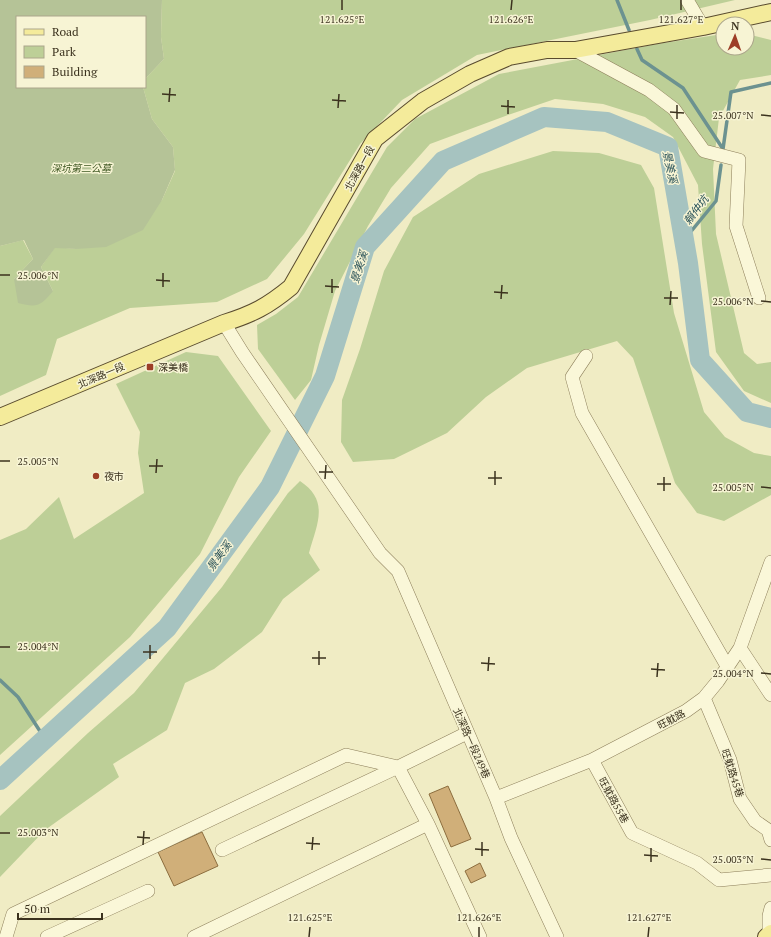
<svg xmlns="http://www.w3.org/2000/svg" width="771" height="937" viewBox="0 0 771 937" font-family="'PT Serif','Noto Sans TC',serif">
	<style>
		.green { fill: #bdcf97 }
		.cemetery { fill: #b5c397 }
		.lines { fill: none; stroke-linecap: round; stroke-linejoin: round }
		.stream { stroke: #6c9290; stroke-width: 3.5 }
		.river { stroke: #a6c3c0; stroke-width: 20 }
		.building { fill: #d0af79; stroke: #8c6d3e }
		.minor-casing { stroke: #8c7e5a; stroke-width: 14 }
		.major-casing { stroke: #594b2e; stroke-width: 18 }
		.minor { stroke: #faf7d8; stroke-width: 13 }
		.major { stroke: #f4eb9b; stroke-width: 16 }
		.ticks { fill: none; stroke: #3b321e; stroke-width: 1.5 }
		.poi-dot { fill: #9d3e27; stroke: #f7f4d4; stroke-width: 1.5 }
		.labels { text-anchor: middle; stroke-width: 3; stroke-linejoin: round; paint-order: stroke }
		.park-label { font-size: 10px; font-style: italic; fill: #405824; stroke: #f7f4d4 }
		.street-label { font-size: 10px; fill: #3b321e; stroke: #f7f4d4 }
		.poi-label { font-size: 10px; fill: #3b321e; stroke: #f7f4d4; text-anchor: start }
		.water-label { font-size: 11px; font-style: italic; fill: #2d555b; stroke: #f7f4d4 }
		.ticks-label { font-size: 10px; text-anchor: middle; fill: #3b321e; stroke: #f7f4d4; stroke-width: 3; stroke-linejoin: round; paint-order: stroke }
	</style>
	<rect width="100%" height="100%" fill="#f0ecc4"/>
	<!-- green -->
	<path class="green" d="M 162,0 L 735,0 L 650,20 L 477,55 L 402,100 L 360,144 L 304,234 L 267,279 L 217,302 L 130,308 L 57,339 L 46,375 L 0,396 L 0,246 L 23,240 L 33,259 L 14,279 L 53,291 L 41,267 L 55,247 L 76,249 L 162,200 L 175,171 L 173,147 L 152,119 L 143,87 L 145,87 L 145,79 L 164,59 L 161,37 Z
		M 723,34 L 723,48 L 747,48 L 747,34 L 771,40 L 771,75 L 740,80 L 719,118 L 713,169 L 716,234 L 744,353 L 757,364 L 771,362 L 771,403 L 744,391 L 716,352 L 702,244 L 698,185 L 673,137 L 645,117 L 603,104 L 555,99 L 508,115 L 430,144 L 391,188 L 368,226 L 335,291 L 319,345 L 311,380 L 295,400 L 258,349 L 257,325 L 276,314 L 298,297 L 387,147 L 415,119 L 499,74 L 657,44 Z
		M 553,151 L 599,153 L 641,165 L 654,188 L 674,313 L 704,412 L 725,437 L 754,453 L 771,456 L 771,495 L 724,521 L 697,513 L 675,483 L 633,358 L 617,341 L 527,368 L 486,397 L 447,433 L 394,459 L 353,462 L 341,442 L 342,400 L 360,349 L 384,271 L 413,217 L 479,174 Z
		M 186,352 L 218,356 L 271,431 L 239,477 L 200,554 L 130,637 L 0,755 L 0,540 L 26,529 L 59,497 L 74,539 L 144,493 L 138,453 L 140,432 L 116,384 Z
		M 300,481 C 330,501 317,524 309,553 L 320,570 L 283,599 L 262,632 L 214,669 L 185,683 L 167,730 L 113,764 L 119,777 L 45,830 L 0,877 L 0,816 L 88,733 L 134,693 L 222,587 L 288,493 Z"/>
	<!-- cemetery -->
	<path class="cemetery" d="M 0,0 L 162,0 L 161,37 L 164,59 L 145,79 L 145,17 L 17,17 L 17,87 L 143,87 L 152,119 L 173,147 L 175,170 L 162,200 L 143,230 L 106,247 L 76,249 L 55,248 L 41,267 L 53,291 C 41,306 37,308 18,303 L 14,279 L 33,259 L 24,240 L 0,246 Z"/>
	<g class="lines">
		<!-- stream -->
		<path class="stream" d="M 617,0 L 629,30
			M 637,49 L 642,60 L 683,88 L 723,149
			M 723,149 L 731,92 L 771,83
			M 684,240 L 716,201 L 721,165
			M 0,680 L 18,697 L 45,739"/>
		<!-- river -->
		<path class="river" d="M 0,780 L 167,628 L 270,487 L 325,376 L 365,247 L 443,161 L 544,117 L 607,122 L 668,147 L 688,263 L 700,360 L 747,412 L 771,418"/>
	</g>
	<!-- building -->
	<path class="building" d="M 448,786 L 471,839 L 451,847 L 429,794 Z
		M 202,832 L 218,866 L 174,886 L 158,852 Z
		M 480,863 L 486,876 L 471,883 L 465,871 Z"/>
	<g class="lines">
		<defs>
			<path id="minor" d="M 687,0 L 703,27
				M 575,50 L 649,90 L 674,109 L 704,151 L 739,160 L 736,226 L 759,298
				M 224,323 L 242,352 L 380,553 L 398,571 L 496,798 L 511,838 L 557,937
				M 586,356 L 572,377 L 582,413 L 727,666
				M 740,648 L 771,695
				M 704,698 L 730,760 L 740,799 L 755,821 L 768,830 L 771,840
				M 467,733 L 398,767 L 428,824 L 480,937
				M 592,760 L 632,833 L 697,863 L 719,880 L 771,875
				M 496,798 L 592,760 L 686,711 L 704,698 L 718,681 L 740,648 L 771,562
				M 222,850 L 398,767
				M 769,934 L 769,916 L 771,908
				M 6,937 L 13,914 L 346,755 L 398,767
				M 47,937 L 148,891
				M 194,937 L 428,824"/>
			<path id="major" d="M 0,417 L 224,323 C 253,314 268,306 291,287 L 375,139 L 423,101 L 470,74 L 509,57 L 547,50 L 575,50 L 703,27 L 771,12
				M 766,937 L 771,933"/>
		</defs>
		<!-- minor casing -->
		<use href="#minor" class="minor-casing"/>
		<!-- major casing -->
		<use href="#major" class="major-casing"/>
		<!-- minor -->
		<use href="#minor" class="minor"/>
		<!-- major -->
		<use href="#major" class="major"/>
	</g>
	<!-- ticks -->
	<path class="ticks" d="M 342,10 L 342,0M 511,10 L 512,0M 681,10 L 681,0M 162,94 L 176,95M 332,100 L 346,101M 169,102 L 170,88M 501,106 L 515,107M 338,108 L 339,94M 670,112 L 684,113M 508,114 L 508,100M 761,115 L 771,116M 677,119 L 677,105M 0,275 L 10,275M 156,280 L 170,281M 325,286 L 339,287M 163,287 L 163,273M 494,292 L 508,293M 332,293 L 332,279M 664,298 L 678,298M 501,299 L 502,285M 761,301 L 771,302M 670,305 L 671,291M 0,461 L 10,461M 149,466 L 163,466M 319,472 L 333,472M 156,473 L 157,459M 488,478 L 502,478M 325,479 L 326,465M 657,484 L 671,484M 495,485 L 495,471M 761,487 L 771,488M 664,491 L 664,477M 0,647 L 10,647M 143,652 L 157,652M 312,658 L 326,658M 150,659 L 150,645M 481,663 L 495,664M 319,665 L 319,651M 651,669 L 665,670M 488,671 L 489,657M 761,673 L 771,674M 657,677 L 658,663M 0,833 L 10,833M 137,837 L 150,838M 306,843 L 320,844M 143,845 L 144,831M 475,849 L 489,850M 312,850 L 313,837M 644,855 L 658,856M 482,856 L 482,842M 761,859 L 771,860M 651,862 L 651,848M 309,937 L 310,927M 479,937 L 479,927M 648,937 L 649,927"/>
	<!-- markers -->
	<g class="poi-dot">
		<rect x="146" y="363" width="8" height="8" rx="2"/>
		<circle cx="96" cy="476" r="4"/>
	</g>
	<g class="labels">
		<!-- park labels -->
		<g class="park-label">
			<text x="81" y="172">深坑第二公墓</text>
		</g>
		<!-- street labels -->
		<g class="street-label">
			<text transform="translate(359 168) rotate(-61)" y="4">北深路一段</text>
			<text transform="translate(101 375) rotate(-23)" y="4">北深路一段</text>
			<text transform="translate(671 719) rotate(-28)" y="4">旺躭路</text>
			<text transform="translate(472 743) rotate(66)" y="4">北深路一段249巷</text>
			<text transform="translate(733 773) rotate(72)" y="4">旺躭路45巷</text>
			<text transform="translate(614 800) rotate(61)" y="4">旺躭路55巷</text>
		</g>
		<!-- poi labels -->
		<g class="poi-label">
			<text x="158" y="371">深美橋</text>
			<text x="104" y="480">夜市</text>
		</g>
		<!-- water labels -->
		<g class="water-label">
			<text transform="translate(670 167) rotate(78)" y="4">景美溪</text>
			<text transform="translate(696 210) rotate(-53)" y="4">賴仲坑</text>
			<text transform="translate(359 267) rotate(-73)" y="4">景美溪</text>
			<text transform="translate(219 556) rotate(-54)" y="4">景美溪</text>
		</g>
	</g>
	<g class="ticks-label">
		<text x="342" y="23">121.625°E</text>
		<text x="511" y="23">121.626°E</text>
		<text x="681" y="23">121.627°E</text>
		<text x="733" y="119">25.007°N</text>
		<text x="38" y="279">25.006°N</text>
		<text x="733" y="305">25.006°N</text>
		<text x="38" y="465">25.005°N</text>
		<text x="733" y="491">25.005°N</text>
		<text x="38" y="650">25.004°N</text>
		<text x="733" y="677">25.004°N</text>
		<text x="38" y="836">25.003°N</text>
		<text x="733" y="863">25.003°N</text>
		<text x="310" y="921">121.625°E</text>
		<text x="479" y="921">121.626°E</text>
		<text x="649" y="921">121.627°E</text>
	</g>
	<!-- legend -->
	<rect x="16" y="16" width="130" height="72" fill="#f7f4d4" stroke="#aca68b"/>
	<rect x="24" y="29" width="20" height="6" fill="#f4eb9b" stroke="#aca68b"/>
	<text x="52" y="36" font-size="12" fill="#3b321e">Road</text>
	<rect x="24" y="46" width="20" height="12" fill="#bdcf97" stroke="#aca68b"/>
	<text x="52" y="56" font-size="12" fill="#3b321e">Park</text>
	<rect x="24" y="66" width="20" height="12" fill="#d0af79" stroke="#aca68b"/>
	<text x="52" y="76" font-size="12" fill="#3b321e">Building</text>
	<!-- north arrow -->
	<g transform="translate(735 36) rotate(2)"><circle r="19" fill="#f7f4d4" stroke="#aca68b"/>
	<path d="M0-3L7 15L0 10L-7 15Z" fill="#9d3e27"/>
	<text y="-6" font-size="11" font-weight="bold" text-anchor="middle" fill="#3b321e">N</text>
	</g>
	<!-- scale -->
	<path d="M18 913v6h84v-6" fill="none" stroke="#3b321e" stroke-width="2"/>
	<text x="24" y="913" font-size="12" fill="#3b321e" stroke="#f7f4d4" stroke-width="3" paint-order="stroke">50 m</text>
</svg>
